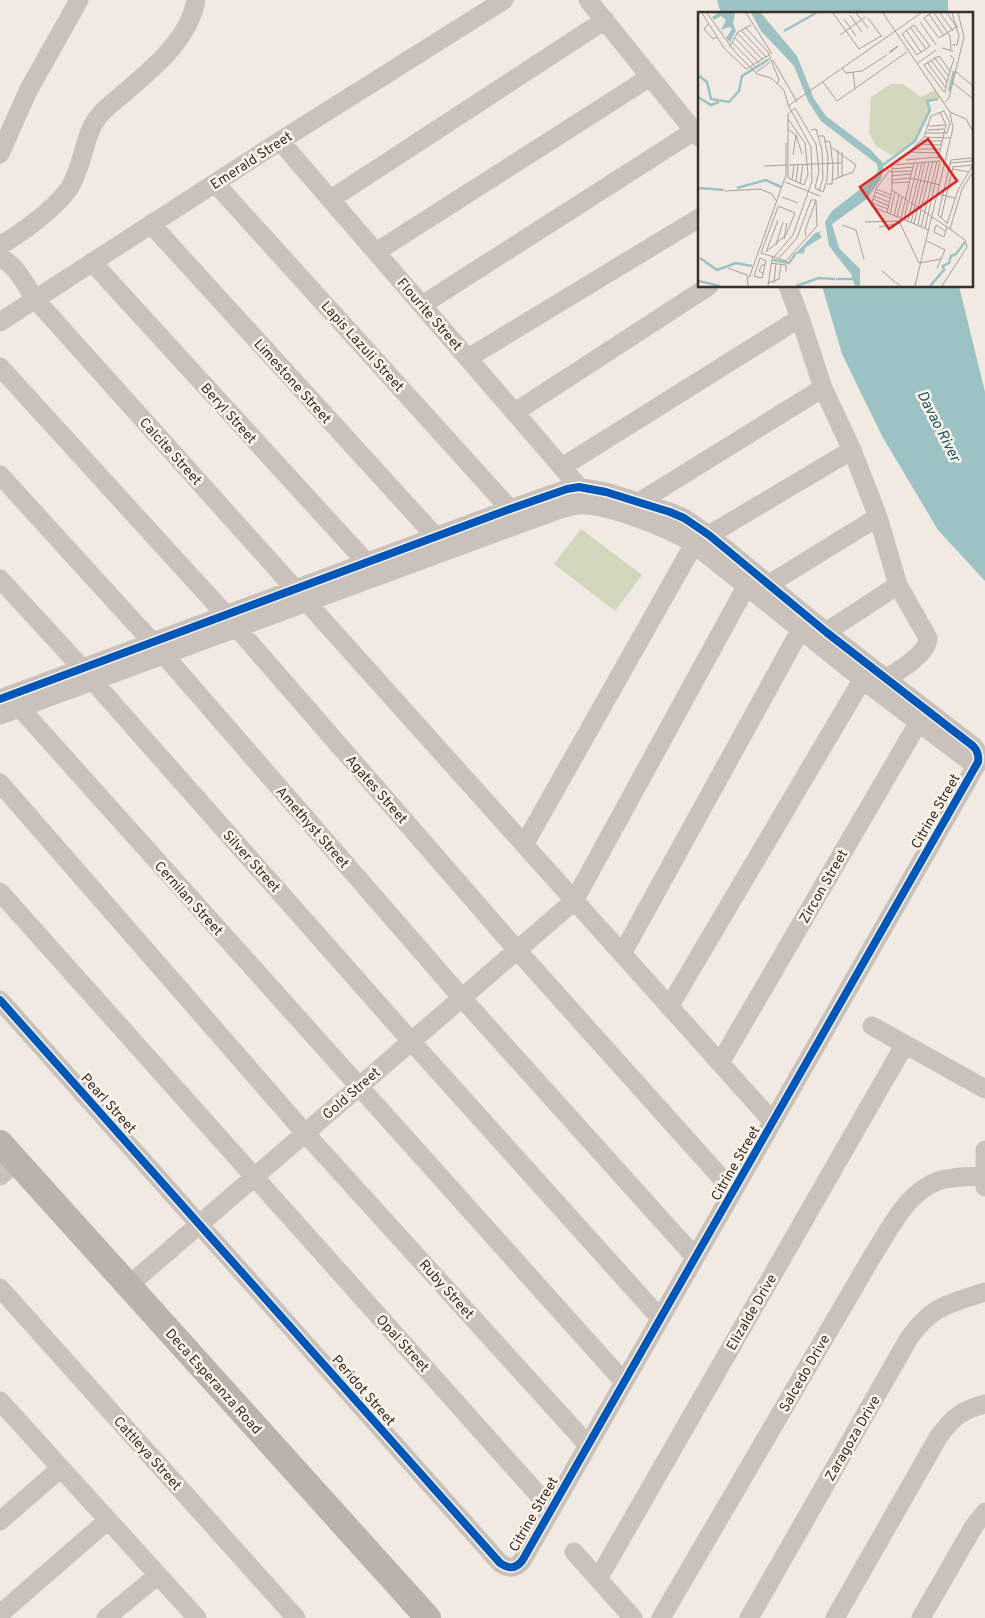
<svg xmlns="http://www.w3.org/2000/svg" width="985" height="1618" viewBox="0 0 985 1618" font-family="Overpass,sans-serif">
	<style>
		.green { fill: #d1d6bc }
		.water { fill: #9dc2c3 }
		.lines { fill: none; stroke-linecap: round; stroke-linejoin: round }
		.street { stroke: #c9c2bc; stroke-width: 19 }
		.secondary { stroke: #bab2ac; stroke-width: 26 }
		.cycleway-casing { stroke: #fcf4eb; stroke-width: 11 }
		.cycleway { stroke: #0057b8; stroke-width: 8 }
		.labels { text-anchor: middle; stroke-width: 5; stroke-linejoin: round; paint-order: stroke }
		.street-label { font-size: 14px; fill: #3b2f29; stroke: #fcf4eb }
		.water-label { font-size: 15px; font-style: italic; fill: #1a5b61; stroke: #fcf4eb }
		.inset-river { fill: none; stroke: #9dc2c3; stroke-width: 2.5 }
		.inset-road { fill: none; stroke: #a89f99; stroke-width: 1 }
		.view { fill: #d62828; fill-opacity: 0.15; stroke: #d62828; stroke-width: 2.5 }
		.inset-edge { fill: none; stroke: #3b2f29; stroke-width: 2.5 }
	</style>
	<rect width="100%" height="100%" fill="#f0eae3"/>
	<!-- green -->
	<path class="green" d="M 581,529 L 642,575 L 615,611 L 554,564 Z"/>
	<!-- water -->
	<path class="water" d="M 717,0 L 948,0 L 948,14 L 721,14 Z
		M 822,286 L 959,286 L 985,392 L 985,581 L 938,530 L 882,436 L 842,354 Z"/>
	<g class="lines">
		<!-- street -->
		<path class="street" d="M 588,0 L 699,137
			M 280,141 L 579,487
			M 0,154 L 28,91 L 79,0
			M 215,183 L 510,509
			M 331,199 L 605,20
			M 151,224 L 436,537
			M 0,245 C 20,235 55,208 68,190 C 73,184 76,174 79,166 C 85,150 87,131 98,117 C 105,108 115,101 123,94 C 152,69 189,40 196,0
			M 376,252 L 650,77
			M 0,258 C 16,264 26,286 35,299 L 773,1122
			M 92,262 L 367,563
			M 788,286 L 800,318 L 823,388 L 852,450 L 878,517 L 898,585 L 928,638 C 928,656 891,675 877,684
			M 422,305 L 694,131
			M 0,322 L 280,141 L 504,0
			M 468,358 L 699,218
			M 0,367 L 226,615
			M 515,412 L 709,286
			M 562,467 L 800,318
			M 0,475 L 165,656 L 462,998 L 695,1257
			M 639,502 L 823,388
			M 709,535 L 852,450
			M 0,579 L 82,668
			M 758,591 L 878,517
			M 238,629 L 517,950 L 733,1191
			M 817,638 L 898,585
			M 93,681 L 411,1041 L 660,1318
			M 0,699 L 510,509 L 567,489 L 579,487 L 606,492 L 670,512 L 684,518 L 709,535 L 826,632 L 973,746 C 978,751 979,756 978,762 L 522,1561 C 515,1569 509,1569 500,1563 L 0,1000
			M 12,699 L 624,1382
			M 0,715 L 544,515 C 555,511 566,506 578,505 C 605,503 671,529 694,544 L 872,687 L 976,766
			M 0,783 L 305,1133 L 588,1445
			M 524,845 L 694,544
			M 0,892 L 551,1509
			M 622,954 L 807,618
			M 669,1007 L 868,670
			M 872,1026 L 985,1089
			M 720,1063 L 924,713
			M 985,1150 L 985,1187
			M 0,1176 L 16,1162
			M 128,1286 L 574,901 L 753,574
			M 0,1288 L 296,1618
			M 0,1401 L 197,1618
			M 0,1521 L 61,1468
			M 574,1552 L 633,1618
			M 598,1579 L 905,1044
			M 0,1614 L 108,1520
			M 106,1618 L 158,1575
			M 661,1618 L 873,1255 C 890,1229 907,1192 938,1181 C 952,1176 969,1177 984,1176
			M 749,1618 L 909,1338 C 933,1305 948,1304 985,1292
			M 835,1618 L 939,1436 C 953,1417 962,1410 985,1404
			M 921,1618 L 974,1526 L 985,1512"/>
		<!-- secondary -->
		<path class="secondary" d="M 0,1143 L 428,1618"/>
		<defs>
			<path id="cycleway" d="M 0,699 L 510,509 L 567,489 L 579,487 L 606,492 L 670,512 L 684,518 L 709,535 L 826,632 L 973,746 C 978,751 979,756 978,762 L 522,1561 C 515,1569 509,1569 500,1563 L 0,1000"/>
		</defs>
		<!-- cycleway casing -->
		<use href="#cycleway" class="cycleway-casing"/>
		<!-- cycleway -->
		<use href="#cycleway" class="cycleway"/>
	</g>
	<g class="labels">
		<!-- street labels -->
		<g class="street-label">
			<text transform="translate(251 160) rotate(-33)" y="5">Emerald Street</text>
			<text transform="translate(430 314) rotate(49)" y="5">Flourite Street</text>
			<text transform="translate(363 346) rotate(48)" y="5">Lapis Lazuli Street</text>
			<text transform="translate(293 381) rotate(48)" y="5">Limestone Street</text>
			<text transform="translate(229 413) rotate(48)" y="5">Beryl Street</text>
			<text transform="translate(171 451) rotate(48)" y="5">Calcite Street</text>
			<text transform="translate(377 789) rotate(49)" y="5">Agates Street</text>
			<text transform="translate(935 811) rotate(-60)" y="5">Citrine Street</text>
			<text transform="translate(313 827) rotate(49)" y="5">Amethyst Street</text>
			<text transform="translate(252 861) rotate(48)" y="5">Silver Street</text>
			<text transform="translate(823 886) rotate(-60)" y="5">Zircon Street</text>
			<text transform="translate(189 898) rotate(48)" y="5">Cernilan Street</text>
			<text transform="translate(351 1093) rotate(-41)" y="5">Gold Street</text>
			<text transform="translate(109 1103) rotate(48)" y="5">Pearl Street</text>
			<text transform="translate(735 1163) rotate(-60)" y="5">Citrine Street</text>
			<text transform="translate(447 1289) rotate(48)" y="5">Ruby Street</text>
			<text transform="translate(751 1312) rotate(-60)" y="5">Elizalde Drive</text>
			<text transform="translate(403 1343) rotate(48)" y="5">Opal Street</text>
			<text transform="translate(804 1373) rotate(-60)" y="5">Salcedo Drive</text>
			<text transform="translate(214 1381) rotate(48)" y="5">Deca Esperanza Road</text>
			<text transform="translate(364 1390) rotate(49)" y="5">Peridot Street</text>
			<text transform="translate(852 1438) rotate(-60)" y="5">Zaragoza Drive</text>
			<text transform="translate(148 1453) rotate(48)" y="5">Cattleya Street</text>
			<text transform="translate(533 1514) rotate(-60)" y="5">Citrine Street</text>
		</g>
		<!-- water labels -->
		<g class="water-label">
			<text transform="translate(939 426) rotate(63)" y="5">Davao River</text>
		</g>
	</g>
	<!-- overview -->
	<g transform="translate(698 12)">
		<rect width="275" height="275" fill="#f0eae3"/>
		<path d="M 193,72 L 205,72 L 223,85 L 237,78 L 243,86 L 229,89 L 232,98 L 217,128 L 205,139 L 193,143 L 178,134 L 171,121 L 173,85 Z" fill="#d1d6bc"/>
		<path d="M 20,1 L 37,1 L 35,11 L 38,19 L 32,30 L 28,26 L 34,17 L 31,15 L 23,18 L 28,8 L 23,4 L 16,8 L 14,5 ZM 53,1 L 63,1 L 99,44 L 116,87 L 128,104 L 173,138 L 186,152 L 183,167 L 169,187 L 134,212 L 141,236 L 162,257 L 162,274 L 157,274 L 153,262 L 131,234 L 127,210 L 134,199 L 174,168 L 180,159 L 179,152 L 123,109 L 110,89 L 96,54 L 63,19 ZM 125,219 L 121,221 L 124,225 L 107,236 L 106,241 L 97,242 L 117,221 Z" fill="#9dc2c3"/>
		<path class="inset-river" d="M 86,19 L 118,1M 0,63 L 9,70 L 13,87 L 31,90 L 41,79 L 44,64 L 71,47M 251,79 L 256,59M 0,85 L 13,93 L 21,90M 185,153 L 217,129 L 232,98 L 229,89 L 240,87M 0,176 L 26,178M 39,176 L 68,168 L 83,175M 2,246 L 19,258 L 38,251 L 54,254M 75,248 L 91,251 L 98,241M 138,267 L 156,267M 0,269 L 22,274M 98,274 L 121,266 L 137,267M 232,274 L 246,258 L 245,254 L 251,251 L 253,244 L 258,242 L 267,230"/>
		<path class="inset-road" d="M 4,1 L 26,36 L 48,57 L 71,43M 9,1 L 37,40 L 59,62 L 73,66 L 86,78 L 90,93 L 113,135 L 114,169 L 95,223 L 74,247 L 70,274M 48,1 L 74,42M 135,1 L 161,37 L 183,24M 158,1 L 170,16M 185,1 L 252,100 L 268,107 L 275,120M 233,1 L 226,6 L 241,26 L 260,14M 236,1 L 252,24 L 253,37M 242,1 L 255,19M 249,1 L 259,16M 231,2 L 246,24M 152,3 L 164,20M 170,6 L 184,25M 146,7 L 158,24M 222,10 L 238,33M 10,12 L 6,17 L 15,27 L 19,25M 216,13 L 232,34 L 219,43 L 204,22 ZM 47,15 L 70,40 L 81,68 L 79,72M 212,15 L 228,37M 43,18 L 68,45M 208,18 L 223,40M 39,21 L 65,48M 142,23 L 167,5M 36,25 L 61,51M 34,30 L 57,54M 254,33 L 259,33 L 261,24 L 254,1M 31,35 L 40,20 L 53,13M 244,36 L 255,39 L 251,38M 191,40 L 200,34 L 192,41M 252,43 L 256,47 L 252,59 L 249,70 L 247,80 L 246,80 L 226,53 L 241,44 L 252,59M 236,45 L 251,65M 75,48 L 99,90M 233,48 L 249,70M 229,50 L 248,76M 220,51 L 238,38M 144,56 L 148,61 L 164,59 L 189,43M 257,59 L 275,74M 155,60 L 157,77M 57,61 L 72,50M 125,70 L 139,89 L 209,40M 254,70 L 275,87M 247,90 L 251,86 L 266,25 L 260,1M 90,94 L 223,1M 90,107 L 107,131 L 110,162 L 106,173 L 90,166 L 90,102 L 97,96 L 118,132 L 121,159 L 117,176 L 125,180 L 129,168 L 130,145 L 126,124 L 121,124M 231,114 L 248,113M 90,117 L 98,123 L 104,142M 113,118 L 118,117 L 124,138 L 125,166 L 121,179M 230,118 L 246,117M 226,125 L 253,126M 127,129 L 132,130 L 135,154 L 134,172 L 129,172M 223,129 L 244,129M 220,132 L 243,133M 133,135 L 158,153 L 155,160 L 134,168M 216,137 L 242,137M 144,140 L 144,164M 212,140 L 241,141M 95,143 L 98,123M 208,143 L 226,125 L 233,104 L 246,99 L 252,111 L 249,121 L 228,121M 240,147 L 248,113 L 242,100M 208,148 L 240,145M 252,151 L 274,149M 91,153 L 144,151M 194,153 L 242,149 L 227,216M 194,153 L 194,178 L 252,217M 66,154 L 89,153M 254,155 L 275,153M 194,157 L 215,155M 255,157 L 270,160M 194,160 L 191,159 L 178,177 L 173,194 L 231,218M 194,160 L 214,159M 193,164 L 213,162M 140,166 L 140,138M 94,168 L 96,153M 193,168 L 212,166 L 242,173M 87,170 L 122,184M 98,170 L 100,152M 193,171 L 211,170M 102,172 L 105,152M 178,177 L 193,183M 27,179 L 62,177 L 74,182 L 79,190M 177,180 L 192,186M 240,182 L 257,186M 176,184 L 191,190M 84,185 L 100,191M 175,187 L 191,194M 211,188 L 220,151M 174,191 L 190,197M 217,193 L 227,150M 80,194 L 97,201M 80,195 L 63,241 L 88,249 L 119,214 L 118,188M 223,197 L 235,149M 189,201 L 194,178M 192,202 L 197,180M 196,204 L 201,183M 199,205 L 204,185M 203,206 L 216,151M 243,206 L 255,155M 206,208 L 210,189M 210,209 L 224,150M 167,210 L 201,209 L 221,251 L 243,247M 213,211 L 217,194M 249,211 L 240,203 L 253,148 L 273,146 L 275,151M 216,212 L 231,150M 249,212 L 260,178 L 275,153M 144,213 L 158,218 L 166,247M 220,213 L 223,198M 181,215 L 203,211M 223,215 L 239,149M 247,219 L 238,213 L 236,220 L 246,225 L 249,215M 108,224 L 107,219 L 118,188M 86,227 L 89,211M 229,229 L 247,238 L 239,256M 78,233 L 85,210M 69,239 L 88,223 L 97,201M 68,240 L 80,208M 62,246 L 68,249 L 64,266 L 56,264 ZM 80,247 L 99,226 L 113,188 L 118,188M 73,251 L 88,253 L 88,260M 30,256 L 49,263 L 50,274M 184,259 L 202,274M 66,262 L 61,259 L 64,253 L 67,253M 51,266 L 88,163 L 88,131M 70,271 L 81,267 L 83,253M 76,271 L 78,252M 217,274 L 255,116 L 252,101M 244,274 L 269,235 L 267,228 L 252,217 L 264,177 L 275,160"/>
		<path class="view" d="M 230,127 L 259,169 L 191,217 L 162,175 Z"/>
		<rect width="275" height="275" class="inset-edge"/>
	</g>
</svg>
